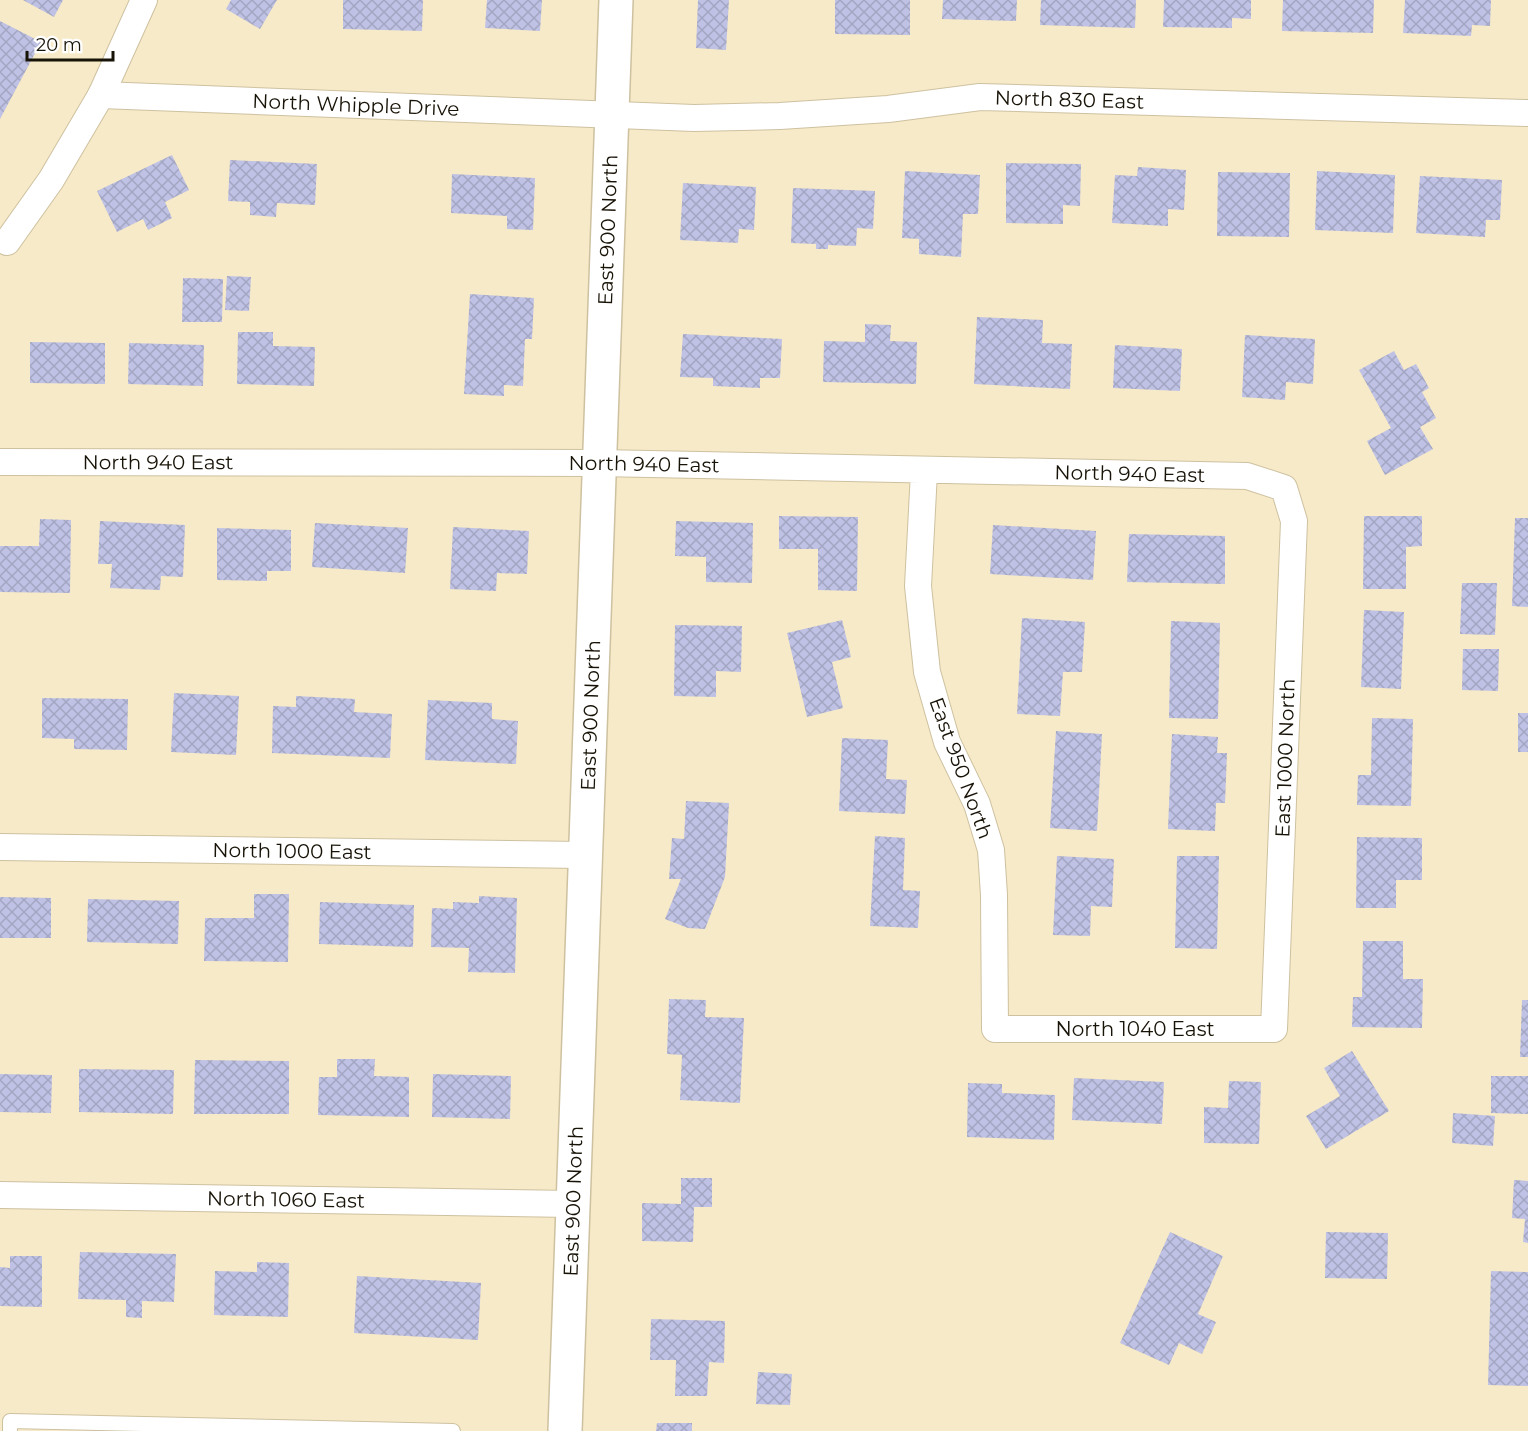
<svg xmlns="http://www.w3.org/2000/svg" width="1528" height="1431" viewBox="0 0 1528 1431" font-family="Montserrat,sans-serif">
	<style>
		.building { fill: url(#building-cross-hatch) }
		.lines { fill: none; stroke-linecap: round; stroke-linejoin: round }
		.lane-casing { stroke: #cec1a0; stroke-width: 16 }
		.street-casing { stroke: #cec1a0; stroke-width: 28 }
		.secondary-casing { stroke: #cec1a0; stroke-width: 36 }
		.lane { stroke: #fff; stroke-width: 14 }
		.street { stroke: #fff; stroke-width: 26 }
		.secondary { stroke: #fff; stroke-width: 33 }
		.labels { text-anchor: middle; stroke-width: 4.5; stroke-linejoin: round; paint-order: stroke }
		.street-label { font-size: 20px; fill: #181307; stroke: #fff }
	</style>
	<defs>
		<pattern id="building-cross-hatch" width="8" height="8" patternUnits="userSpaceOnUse" patternTransform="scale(1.5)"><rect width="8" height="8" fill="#bfc2e4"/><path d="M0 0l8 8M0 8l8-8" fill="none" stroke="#a3a6c2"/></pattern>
	</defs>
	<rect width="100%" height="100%" fill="#f7eac8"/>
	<!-- building -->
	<path class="building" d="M 23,0 L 63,0 L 54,17 Z
		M 231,0 L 277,0 L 260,29 L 226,9 Z
		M 343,0 L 423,0 L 422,31 L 343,29 Z
		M 487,0 L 542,0 L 540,31 L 485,28 Z
		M 698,0 L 729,0 L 726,50 L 696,48 Z
		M 835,0 L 910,0 L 910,35 L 835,34 Z
		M 943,0 L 1017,0 L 1016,21 L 942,19 Z
		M 1041,0 L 1136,0 L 1135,28 L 1040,25 Z
		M 1164,0 L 1251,0 L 1251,19 L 1232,18 L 1232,28 L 1163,27 Z
		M 1283,0 L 1374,0 L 1373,33 L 1282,31 Z
		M 1405,0 L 1491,0 L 1490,26 L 1472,25 L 1471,36 L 1403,33 Z
		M 0,21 L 41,42 L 0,119 Z
		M 172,155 L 189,190 L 165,202 L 172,218 L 148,230 L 143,219 L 117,232 L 97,191 Z
		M 230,160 L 317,164 L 315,205 L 277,203 L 276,217 L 250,215 L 250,202 L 228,201 Z
		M 1006,163 L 1081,164 L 1080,206 L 1063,205 L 1063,224 L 1006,223 Z
		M 1138,167 L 1186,170 L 1184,210 L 1168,209 L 1168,226 L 1112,223 L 1115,175 L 1137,176 Z
		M 905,171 L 980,175 L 978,214 L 963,214 L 961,257 L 919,254 L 919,239 L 902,238 Z
		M 1317,171 L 1395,175 L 1393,233 L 1315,230 Z
		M 1218,172 L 1290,173 L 1289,237 L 1217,236 Z
		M 452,174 L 535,178 L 533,230 L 507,229 L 507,216 L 451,213 Z
		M 1420,176 L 1502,180 L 1500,220 L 1486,220 L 1485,237 L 1416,233 Z
		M 683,183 L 756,187 L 754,230 L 739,229 L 738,243 L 680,240 Z
		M 793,188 L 875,191 L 873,229 L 857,228 L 856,246 L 828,245 L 828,249 L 816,249 L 816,244 L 791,243 Z
		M 227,276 L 251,277 L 249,311 L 225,310 Z
		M 183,278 L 223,279 L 222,322 L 182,322 Z
		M 470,294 L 534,298 L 532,339 L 525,339 L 523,386 L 504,385 L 504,396 L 464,394 Z
		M 977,317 L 1043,320 L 1042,343 L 1072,344 L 1070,389 L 974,384 Z
		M 865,324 L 891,325 L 890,341 L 917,342 L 916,384 L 823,382 L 824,341 L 865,342 Z
		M 238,332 L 273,332 L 273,346 L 315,347 L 314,386 L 237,384 Z
		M 683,334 L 782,339 L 780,378 L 760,378 L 760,388 L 713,386 L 713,378 L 680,377 Z
		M 1245,335 L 1315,339 L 1313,384 L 1286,382 L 1285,400 L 1242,397 Z
		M 30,342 L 105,343 L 105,384 L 30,383 Z
		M 129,343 L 204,345 L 203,386 L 128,384 Z
		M 1115,345 L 1182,349 L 1180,391 L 1113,388 Z
		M 1394,351 L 1404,370 L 1416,364 L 1429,388 L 1422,392 L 1436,418 L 1420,427 L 1433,449 L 1385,475 L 1367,441 L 1391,428 L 1359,370 Z
		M 779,516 L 858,517 L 857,591 L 818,590 L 818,549 L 779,549 Z
		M 1364,516 L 1422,516 L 1422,546 L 1406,547 L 1406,589 L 1363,589 Z
		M 1515,518 L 1528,518 L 1528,607 L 1512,606 Z
		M 40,519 L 71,520 L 70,593 L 0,592 L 0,546 L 39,546 Z
		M 100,521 L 185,525 L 183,577 L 161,576 L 160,590 L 110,588 L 112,564 L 98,564 Z
		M 676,521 L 753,523 L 752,583 L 706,582 L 706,557 L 675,556 Z
		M 315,523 L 408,528 L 405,573 L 312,567 Z
		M 993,525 L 1096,531 L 1093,580 L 990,574 Z
		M 453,527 L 529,531 L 527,574 L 497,573 L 496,591 L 450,589 Z
		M 217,528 L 291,530 L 291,571 L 267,571 L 267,581 L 217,580 Z
		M 1129,534 L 1225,536 L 1225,584 L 1127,582 Z
		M 1462,583 L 1497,583 L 1495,635 L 1460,634 Z
		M 1364,610 L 1404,612 L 1401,689 L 1361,687 Z
		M 1022,618 L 1085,622 L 1082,672 L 1063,672 L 1060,716 L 1017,714 Z
		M 842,620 L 851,657 L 832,662 L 843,708 L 807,717 L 787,633 Z
		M 1171,621 L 1220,623 L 1218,719 L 1169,718 Z
		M 675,625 L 742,626 L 741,672 L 716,671 L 716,697 L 674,696 Z
		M 1463,649 L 1499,649 L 1498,691 L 1462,690 Z
		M 174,693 L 239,696 L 236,755 L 171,752 Z
		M 296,696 L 355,699 L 354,712 L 392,714 L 390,758 L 272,753 L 273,706 L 296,707 Z
		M 42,698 L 128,699 L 127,750 L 74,749 L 74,739 L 42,738 Z
		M 428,700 L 492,703 L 492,719 L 518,721 L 516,764 L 425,760 Z
		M 1518,713 L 1528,713 L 1528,752 L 1518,752 Z
		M 1372,718 L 1413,719 L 1411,806 L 1357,805 L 1358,775 L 1371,775 Z
		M 1056,731 L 1102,734 L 1097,831 L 1050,828 Z
		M 1172,734 L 1218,737 L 1217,753 L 1227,753 L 1225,803 L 1216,803 L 1215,831 L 1168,829 Z
		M 842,738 L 888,740 L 886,779 L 907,780 L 905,814 L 839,811 Z
		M 686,801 L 729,803 L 725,877 L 705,929 L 688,928 L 665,919 L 681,879 L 669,879 L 672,838 L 684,839 Z
		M 875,836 L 905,838 L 903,890 L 920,891 L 918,928 L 870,926 Z
		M 1357,837 L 1422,838 L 1422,880 L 1396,880 L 1396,908 L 1356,908 Z
		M 1057,856 L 1114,859 L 1112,907 L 1091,906 L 1090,936 L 1053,935 Z
		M 1177,856 L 1219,856 L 1217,949 L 1175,948 Z
		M 254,894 L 289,894 L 288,962 L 204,961 L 205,918 L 254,918 Z
		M 479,896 L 517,898 L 515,973 L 468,972 L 469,948 L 431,947 L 432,908 L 453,909 L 453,902 L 479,903 Z
		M 0,897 L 51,898 L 51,938 L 0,938 Z
		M 88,899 L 179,901 L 178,944 L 87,942 Z
		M 320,902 L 414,905 L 413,947 L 319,944 Z
		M 1363,941 L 1403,941 L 1403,979 L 1423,979 L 1422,1028 L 1352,1027 L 1353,997 L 1362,997 Z
		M 669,999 L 706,1000 L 705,1017 L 744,1018 L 740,1103 L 680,1100 L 682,1055 L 667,1054 Z
		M 1522,1000 L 1528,1000 L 1528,1057 L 1520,1057 Z
		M 1352,1051 L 1389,1111 L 1326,1149 L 1306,1116 L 1340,1096 L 1324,1068 Z
		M 337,1059 L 375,1059 L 374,1076 L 409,1077 L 409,1117 L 318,1115 L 319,1077 L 337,1077 Z
		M 195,1060 L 289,1061 L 289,1114 L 194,1114 Z
		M 79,1069 L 174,1070 L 173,1114 L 79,1112 Z
		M 0,1074 L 52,1075 L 51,1113 L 0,1112 Z
		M 433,1074 L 511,1076 L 510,1119 L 432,1117 Z
		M 1491,1076 L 1528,1076 L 1528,1114 L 1491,1113 Z
		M 1074,1078 L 1164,1082 L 1162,1124 L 1072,1120 Z
		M 1229,1081 L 1261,1082 L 1259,1144 L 1204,1143 L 1204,1107 L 1228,1108 Z
		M 968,1083 L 1002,1084 L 1002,1093 L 1055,1095 L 1054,1140 L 967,1137 Z
		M 1453,1113 L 1495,1116 L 1493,1146 L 1452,1143 Z
		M 681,1178 L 712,1178 L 712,1207 L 694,1207 L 693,1242 L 642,1241 L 642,1203 L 681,1204 Z
		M 1514,1180 L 1528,1181 L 1528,1243 L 1523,1242 L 1525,1219 L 1512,1218 Z
		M 1170,1232 L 1223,1256 L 1198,1314 L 1216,1322 L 1202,1354 L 1179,1343 L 1169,1365 L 1120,1343 Z
		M 1326,1232 L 1388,1233 L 1387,1279 L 1325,1278 Z
		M 80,1252 L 176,1254 L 174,1302 L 142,1301 L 142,1318 L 126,1317 L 126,1300 L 78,1299 Z
		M 10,1256 L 42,1256 L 42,1307 L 0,1306 L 0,1267 L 10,1268 Z
		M 257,1262 L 289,1263 L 288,1317 L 214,1315 L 215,1271 L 257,1272 Z
		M 1491,1271 L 1528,1272 L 1528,1386 L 1488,1385 Z
		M 357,1276 L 481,1283 L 478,1340 L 354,1333 Z
		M 651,1319 L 725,1321 L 724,1363 L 709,1362 L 707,1396 L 675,1396 L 676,1360 L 650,1360 Z
		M 758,1372 L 792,1374 L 790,1405 L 756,1404 Z
		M 657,1423 L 692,1423 L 692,1431 L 656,1431 Z"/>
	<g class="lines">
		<defs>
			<path id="lane" d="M 10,1431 L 10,1421 L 453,1431"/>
			<g id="street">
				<path id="s1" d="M 101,95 L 694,118 L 780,116 L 888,109 L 980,97 L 1528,113"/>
				<path d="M 7,242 L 51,180 L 101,95 L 144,0"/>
				<path id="s2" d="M 0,462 L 598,463 L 1247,476 L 1284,488 L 1294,521 L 1274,1029 L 995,1029 L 994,895 L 991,850 L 977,804 L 947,742 L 927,672 L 918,586 L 924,472"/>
				<path id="s3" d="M 0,847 L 584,855"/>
				<path id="s4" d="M 0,1195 L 572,1204"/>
			</g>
			<g id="secondary">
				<path id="s5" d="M 565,1431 L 616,0"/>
			</g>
		</defs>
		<!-- lane casing -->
		<use href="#lane" class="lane-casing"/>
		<!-- street casing -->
		<use href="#street" class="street-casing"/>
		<!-- secondary casing -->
		<use href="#secondary" class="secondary-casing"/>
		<!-- lane -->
		<use href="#lane" class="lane"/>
		<!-- street -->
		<use href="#street" class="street"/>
		<!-- secondary -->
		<use href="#secondary" class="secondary"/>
	</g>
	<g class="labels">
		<!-- street labels -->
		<g class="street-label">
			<text dy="7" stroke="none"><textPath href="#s1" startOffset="970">North 830 East</textPath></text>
			<text dy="7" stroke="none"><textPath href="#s1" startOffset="255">North Whipple Drive</textPath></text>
			<text dy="7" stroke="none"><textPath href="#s5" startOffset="1202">East 900 North</textPath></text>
			<text dy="7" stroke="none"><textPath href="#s2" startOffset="158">North 940 East</textPath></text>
			<text dy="7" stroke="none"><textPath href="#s2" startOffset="644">North 940 East</textPath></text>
			<text dy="7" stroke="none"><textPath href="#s2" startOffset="1130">North 940 East</textPath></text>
			<text dy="7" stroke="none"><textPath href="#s5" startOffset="716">East 900 North</textPath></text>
			<text transform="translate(1285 758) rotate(-88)" y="7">East 1000 North</text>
			<text transform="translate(961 768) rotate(70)" y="7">East 950 North</text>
			<text dy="7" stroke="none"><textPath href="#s3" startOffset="292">North 1000 East</textPath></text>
			<text x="1135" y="1036">North 1040 East</text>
			<text dy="7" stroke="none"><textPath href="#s4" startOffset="286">North 1060 East</textPath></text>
			<text dy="7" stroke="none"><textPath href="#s5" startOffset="230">East 900 North</textPath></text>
		</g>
	</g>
	<!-- scale -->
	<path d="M27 51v9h86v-9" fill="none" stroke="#181307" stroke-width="3"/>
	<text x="36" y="51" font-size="18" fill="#181307" stroke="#ffffff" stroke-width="4.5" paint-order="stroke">20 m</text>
</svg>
